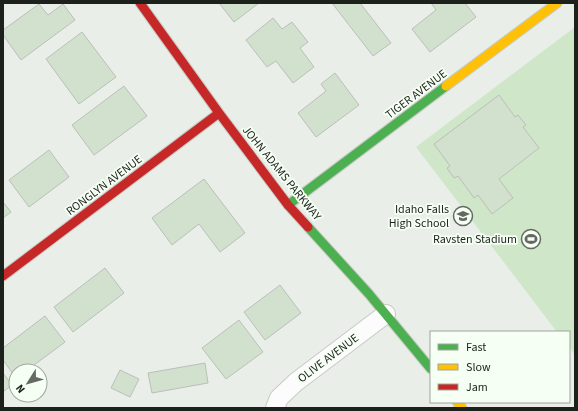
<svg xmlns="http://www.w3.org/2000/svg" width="578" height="411" viewBox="0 0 578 411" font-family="'Source Sans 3',sans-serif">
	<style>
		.pitch { fill: #cfe6c8 }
		.building { fill: #d2e0ce; stroke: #bbbfba }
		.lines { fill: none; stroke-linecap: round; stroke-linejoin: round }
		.street-casing { stroke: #c7cbc6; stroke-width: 20 }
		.fast-casing { stroke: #c7cbc6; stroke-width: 11 }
		.slow-casing { stroke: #c7cbc6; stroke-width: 11 }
		.jam-casing { stroke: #c7cbc6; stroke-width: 11 }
		.street { stroke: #fcfcfc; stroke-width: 18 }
		.fast { stroke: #4caf50; stroke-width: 9 }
		.slow { stroke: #ffc107; stroke-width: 9 }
		.jam { stroke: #c62828; stroke-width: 9 }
		.labels { text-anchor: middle; stroke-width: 3.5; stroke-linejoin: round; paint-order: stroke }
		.street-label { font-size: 12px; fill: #1d211c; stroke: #f6fff4 }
		.poi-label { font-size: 12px; fill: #1d211c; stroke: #f6fff4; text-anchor: end }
	</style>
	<rect width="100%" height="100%" fill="#e9eee8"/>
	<!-- pitch -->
	<path class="pitch" d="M 575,27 L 575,355 L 569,347 L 569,332 L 557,332 L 416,147 Z"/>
	<!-- building -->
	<path class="building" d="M 219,3 L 259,3 L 234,22 Z
		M 332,3 L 360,3 L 391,43 L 373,56 Z
		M 431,3 L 465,3 L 476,17 L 430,52 L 412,29 L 436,10 Z
		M 39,4 L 48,15 L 63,4 L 75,20 L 21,60 L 3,35 L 3,30 Z
		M 273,18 L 282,29 L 292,22 L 308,42 L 300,48 L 314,67 L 293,83 L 276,61 L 267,67 L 246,40 Z
		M 82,32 L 116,77 L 79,104 L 46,59 Z
		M 335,73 L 359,105 L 316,137 L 298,113 L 326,91 L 321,84 Z
		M 124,86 L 147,116 L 94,155 L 72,125 Z
		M 499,95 L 515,117 L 518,115 L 526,125 L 523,127 L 539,148 L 499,179 L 513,198 L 492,214 L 478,195 L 474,198 L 458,176 L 454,178 L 447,168 L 450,166 L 434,144 Z
		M 49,150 L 69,177 L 29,207 L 9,180 Z
		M 204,179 L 245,233 L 220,252 L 199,224 L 172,245 L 152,218 Z
		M 3,202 L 11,212 L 3,218 Z
		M 105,268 L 124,293 L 73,332 L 54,307 Z
		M 280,285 L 301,313 L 265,340 L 244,312 Z
		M 45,316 L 65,342 L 26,371 L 16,371 L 16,378 L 3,360 L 3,348 Z
		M 239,320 L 263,352 L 226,379 L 202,348 Z
		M 205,363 L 208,383 L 152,393 L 148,373 Z
		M 120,370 L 139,379 L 130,397 L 111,388 Z
		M 3,373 L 12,385 L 3,392 Z"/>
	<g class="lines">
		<defs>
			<path id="street" d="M 275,408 L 279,398 L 296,382 L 386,314"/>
			<path id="fast" d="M 288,205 L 446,86
				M 308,227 L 369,294 L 431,369"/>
			<path id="slow" d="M 446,86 L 557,3
				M 457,402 L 462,408"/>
			<path id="jam" d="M 140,3 L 219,113 L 288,205 L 308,227
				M 3,276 L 219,113"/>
		</defs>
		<!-- street casing -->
		<use href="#street" class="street-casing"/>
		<!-- fast casing -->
		<use href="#fast" class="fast-casing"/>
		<!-- slow casing -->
		<use href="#slow" class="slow-casing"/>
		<!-- jam casing -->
		<use href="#jam" class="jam-casing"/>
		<!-- street -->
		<use href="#street" class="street"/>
		<!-- fast -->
		<use href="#fast" class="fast"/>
		<!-- slow -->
		<use href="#slow" class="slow"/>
		<!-- jam -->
		<use href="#jam" class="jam"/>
	</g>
	<!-- icons -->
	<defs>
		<symbol id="school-ring" viewBox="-11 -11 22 22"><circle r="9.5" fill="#f6fff4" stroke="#646963" stroke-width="1.5"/><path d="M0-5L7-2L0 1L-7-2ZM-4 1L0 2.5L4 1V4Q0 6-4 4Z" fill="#646963"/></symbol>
		<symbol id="stadium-ring" viewBox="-11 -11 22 22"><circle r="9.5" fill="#f6fff4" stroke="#646963" stroke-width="1.5"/><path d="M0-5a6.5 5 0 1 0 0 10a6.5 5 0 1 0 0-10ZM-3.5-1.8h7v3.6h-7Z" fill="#646963"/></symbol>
	</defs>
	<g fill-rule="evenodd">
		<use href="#school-ring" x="452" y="205" width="22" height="22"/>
		<use href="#stadium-ring" x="520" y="228" width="22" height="22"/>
	</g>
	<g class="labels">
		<!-- street labels -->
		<g class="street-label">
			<text transform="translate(416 94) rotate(-37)" y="4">TIGER AVENUE</text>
			<text transform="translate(282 173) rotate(51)" y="4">JOHN ADAMS PARKWAY</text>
			<text transform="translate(104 185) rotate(-37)" y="4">RONGLYN AVENUE</text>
			<text transform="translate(328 358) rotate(-37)" y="4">OLIVE AVENUE</text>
		</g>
		<!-- poi labels -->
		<g class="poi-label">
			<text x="449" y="213">Idaho Falls<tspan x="449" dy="14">High School</tspan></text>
			<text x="517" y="243">Ravsten Stadium</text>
		</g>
	</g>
	<!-- border -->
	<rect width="578" height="411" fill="none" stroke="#1d211c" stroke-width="8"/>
	<!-- legend -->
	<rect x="430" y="331" width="140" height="72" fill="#f6fff4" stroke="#9fa69e"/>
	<rect x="438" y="344" width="20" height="6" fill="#4caf50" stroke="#9fa69e"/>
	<text x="466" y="351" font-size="12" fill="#1d211c">Fast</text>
	<rect x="438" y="364" width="20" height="6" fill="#ffc107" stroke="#9fa69e"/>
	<text x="466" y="371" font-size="12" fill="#1d211c">Slow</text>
	<rect x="438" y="384" width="20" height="6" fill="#c62828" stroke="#9fa69e"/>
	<text x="466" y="391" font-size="12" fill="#1d211c">Jam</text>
	<!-- north arrow -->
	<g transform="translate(28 383) rotate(233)"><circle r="19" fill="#f6fff4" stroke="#9fa69e"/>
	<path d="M0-3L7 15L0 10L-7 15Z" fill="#646963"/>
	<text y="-6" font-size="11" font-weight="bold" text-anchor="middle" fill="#1d211c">N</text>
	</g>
</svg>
